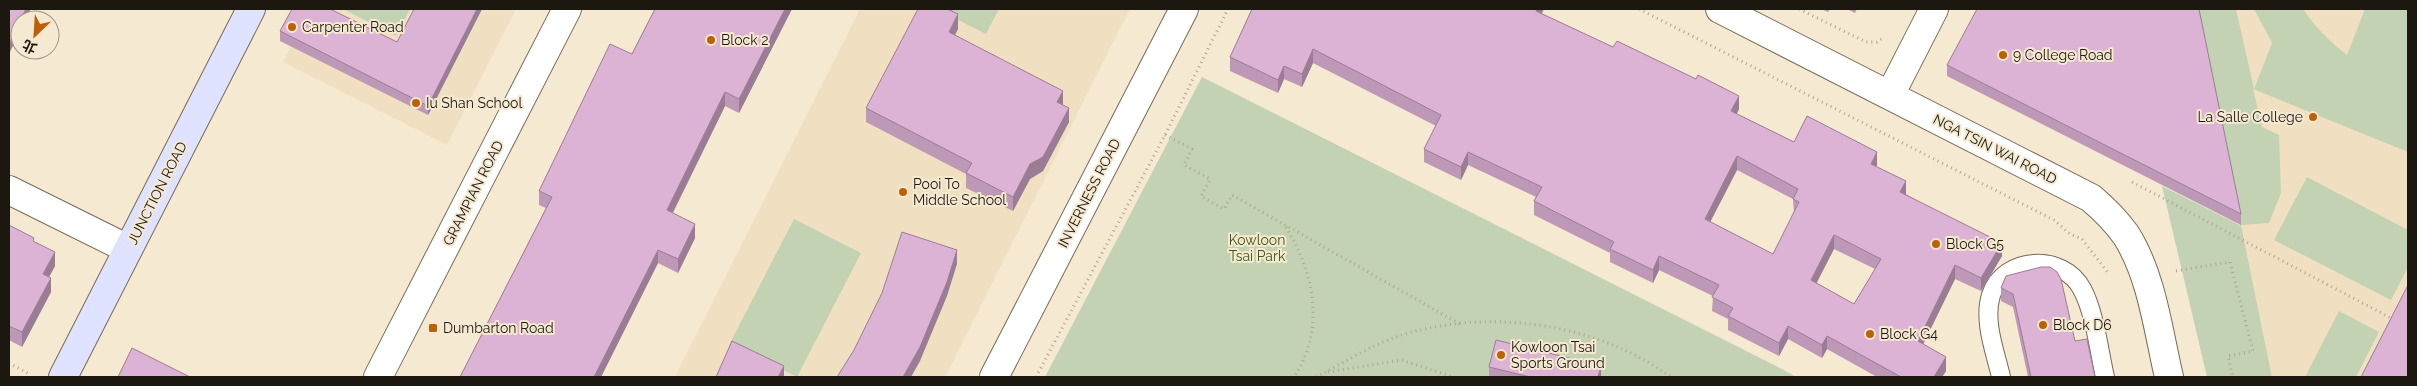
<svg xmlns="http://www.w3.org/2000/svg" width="2417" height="386" viewBox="0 0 2417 386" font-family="Raleway,'Noto Sans TC',sans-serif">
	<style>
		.built { fill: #f0e0c1 }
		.green { fill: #c3d2b3 }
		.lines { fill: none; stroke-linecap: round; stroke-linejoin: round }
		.service-casing { stroke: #766b56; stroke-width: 20 }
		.minor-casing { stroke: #766b56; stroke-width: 30 }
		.tertiary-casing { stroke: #766b56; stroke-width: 30 }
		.secondary-casing { stroke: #766b56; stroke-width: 30 }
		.path { stroke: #aea592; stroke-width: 3; stroke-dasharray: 1 4; stroke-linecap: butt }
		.service { stroke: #fff; stroke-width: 18 }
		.minor { stroke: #fff; stroke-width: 28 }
		.tertiary { stroke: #fff; stroke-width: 28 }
		.secondary { stroke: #e0e3ff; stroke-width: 28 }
		.wall { fill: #bd99b7; fill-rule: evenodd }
		.shaded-wall { fill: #9a7d95 }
		.building { fill: #dcb2d5; stroke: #9a7d95; fill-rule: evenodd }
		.poi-dot { fill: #bc6009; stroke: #f5e9d1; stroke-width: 2 }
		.labels { text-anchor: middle; stroke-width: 4; stroke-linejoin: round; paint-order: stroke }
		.poi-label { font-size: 14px; fill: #1c170f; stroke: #f5e9d1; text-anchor: start }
		.street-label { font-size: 14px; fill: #1c170f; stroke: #f5e9d1 }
		.park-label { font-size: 14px; fill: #405917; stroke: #f5e9d1 }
	</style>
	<rect width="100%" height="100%" fill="#f5e9d1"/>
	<!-- built -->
	<path class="built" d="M 310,9 L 516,9 L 447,145 L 283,62 Z
		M 860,9 L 1130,9 L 945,377 L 675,377 Z
		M 2197,9 L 2408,9 L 2408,377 L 2272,377 Z"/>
	<!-- green -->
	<path class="green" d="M 343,9 L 410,9 L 396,36 Z
		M 937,9 L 999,9 L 986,34 Z
		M 2197,9 L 2236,9 L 2254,89 L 2272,43 L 2254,9 L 2303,9 C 2315,27 2329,41 2347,55 L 2365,9 L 2408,9 L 2408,152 L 2253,89 L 2262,127 L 2279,135 L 2281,193 L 2269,223 L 2241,225 L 2272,377 L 2207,377 L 2162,186 L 2240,225 Z
		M 1202,77 L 1784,370 L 1796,377 L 1045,377 Z
		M 2307,177 L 2408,230 L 2408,267 L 2391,300 L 2274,240 Z
		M 794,219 L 861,253 L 797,377 L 730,343 Z
		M 2339,311 L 2379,332 L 2356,377 L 2305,377 Z"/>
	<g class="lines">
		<defs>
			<path id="service" d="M 2001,377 C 1995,351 1983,321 1991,295 C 2004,256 2063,253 2082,289 C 2095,313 2099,351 2105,377"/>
			<path id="minor" d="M 1890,95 L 1934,9
				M 994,377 L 1184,9"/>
			<path id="tertiary" d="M 1720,9 L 2091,198 C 2104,209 2116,221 2126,235 C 2152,276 2158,330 2169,377
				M 9,190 L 128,249
				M 378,377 L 567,9"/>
			<path id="secondary" d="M 63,377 L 251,9"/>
		</defs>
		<!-- service casing -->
		<use href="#service" class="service-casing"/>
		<!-- minor casing -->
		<use href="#minor" class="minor-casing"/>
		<!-- tertiary casing -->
		<use href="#tertiary" class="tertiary-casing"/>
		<!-- secondary casing -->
		<use href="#secondary" class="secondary-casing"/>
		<!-- path -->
		<path class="path" d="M 1639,9 L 2054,220 L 2070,234 L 2082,239 L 2109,274
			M 1799,9 L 1866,42 L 1877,42 L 1884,37
			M 1165,135 L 1192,149 L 1184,165 L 1210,179 L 1201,196 L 1224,209 L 1232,195 L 1460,324
			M 2132,182 L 2393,319
			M 1286,227 C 1314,273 1326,329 1294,377
			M 2176,271 L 2230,262 L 2253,351 L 2228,356 L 2233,377
			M 9,363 L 29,374
			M 1328,372 L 1401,360 L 1453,377
			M 1036,377 L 1165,135 L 1228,9
			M 1316,377 C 1347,361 1377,341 1412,332 C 1498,309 1599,325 1671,377"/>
		<!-- service -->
		<use href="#service" class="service"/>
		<!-- minor -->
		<use href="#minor" class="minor"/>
		<!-- tertiary -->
		<use href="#tertiary" class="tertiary"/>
		<!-- secondary -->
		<use href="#secondary" class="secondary"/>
	</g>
	<!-- wall -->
	<path class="wall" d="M 482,9 L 428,115 L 280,41 L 280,31 L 397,42 Z
		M 655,9 L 792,9 L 739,113 L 725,106 L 673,213 L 695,238 L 678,273 L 658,263 L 601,377 L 460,377 L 546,208 L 539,205 L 539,191 L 632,54 Z
		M 1821,9 L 1830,9 L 1828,12 Z
		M 1847,9 L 1857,9 L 1855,13 Z
		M 1541,14 L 1739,109 L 1737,114 L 1794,142 L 1877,165 L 1876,167 L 1906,194 L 2002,256 L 1981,291 L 1955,279 L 1923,344 L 1946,371 L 1942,377 L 1877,377 L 1827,349 L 1822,358 L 1788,339 L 1779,356 L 1728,330 L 1728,319 L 1712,311 L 1713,296 L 1659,270 L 1653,283 L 1610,262 L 1610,253 L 1534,215 L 1534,201 L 1536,197 L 1468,165 L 1461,180 L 1424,162 L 1424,149 L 1436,126 L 1313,63 L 1302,87 L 1284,79 L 1278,93 L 1230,71 L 1230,57 ZM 1737,170 L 1793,199 L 1794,213 L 1773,254 L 1710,222 ZM 1834,249 L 1875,269 L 1854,304 L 1816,283 Z
		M 958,29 L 955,35 L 1063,105 L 1069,122 L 1043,171 L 1030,179 L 1013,211 L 966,188 L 966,174 L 866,122 L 866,108 Z
		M 1947,65 L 2241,214 L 2241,225 L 1947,76 Z
		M 2408,202 L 2408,218 L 2407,218 L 2407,204 Z
		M 9,225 L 34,242 L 55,266 L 49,277 L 51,292 L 22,347 L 9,340 Z
		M 2006,276 L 2075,341 L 2095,377 L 2028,377 L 2013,307 L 2001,301 L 2001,288 Z
		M 1489,367 L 1601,376 L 1601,377 L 1489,377 Z"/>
	<!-- shaded-wall -->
	<path class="shaded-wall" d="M 26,9 L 31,9 L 25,20 L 21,20 Z
		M 477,9 L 482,9 L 428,115 L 428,106 Z
		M 785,9 L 792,9 L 739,113 L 739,99 Z
		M 1537,9 L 1544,9 L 1536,25 L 1536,11 Z
		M 958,14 L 958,29 L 949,46 L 949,32 Z
		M 20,21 L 20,31 L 9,54 L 9,44 Z
		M 1313,49 L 1313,63 L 1302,87 L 1302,74 Z
		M 1284,66 L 1284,79 L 1278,93 L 1278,80 Z
		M 10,88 L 10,98 L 9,100 L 9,91 Z
		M 1063,91 L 1063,105 L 1057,102 Z
		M 725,92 L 725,106 L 667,224 L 667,210 Z
		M 1739,96 L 1739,109 L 1731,124 L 1731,111 Z
		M 1069,108 L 1069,122 L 1043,171 L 1030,179 L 1013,211 L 1013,197 L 1030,164 Z
		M 1468,152 L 1468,165 L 1461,180 L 1461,167 Z
		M 1877,152 L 1877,165 L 1871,177 L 1871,164 Z
		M 1737,156 L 1737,170 L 1705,232 L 1705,219 Z
		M 1906,181 L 1906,195 L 1900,192 Z
		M 695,224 L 695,238 L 678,273 L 678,259 Z
		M 1834,235 L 1834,249 L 1811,294 L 1811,280 Z
		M 2002,243 L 2002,256 L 1981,291 L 1981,278 Z
		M 658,250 L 658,263 L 601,377 L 594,377 Z
		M 957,250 L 957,264 L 947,296 L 920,361 L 911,377 L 903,377 Z
		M 55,252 L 55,266 L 43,288 L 43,274 Z
		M 1659,256 L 1659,270 L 1653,283 L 1653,270 Z
		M 1955,265 L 1955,279 L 1918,355 L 1918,341 Z
		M 51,278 L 51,292 L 22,347 L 22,332 Z
		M 1788,326 L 1788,339 L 1779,356 L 1779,343 Z
		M 1827,336 L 1827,349 L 1822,358 L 1822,345 Z
		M 1946,357 L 1946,371 L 1942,377 L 1934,377 Z
		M 784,366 L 784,377 L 778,377 Z
		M 1601,366 L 1601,377 L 1598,377 Z"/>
	<!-- building -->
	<path class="building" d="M 9,9 L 26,9 L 20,20 L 9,44 Z
		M 292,9 L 330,9 L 397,42 L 414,9 L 477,9 L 428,106 L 280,31 Z
		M 655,9 L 785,9 L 739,99 L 725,92 L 667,210 L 695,224 L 678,259 L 658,250 L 594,377 L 460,377 L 552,197 L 539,191 L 610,44 L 632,54 Z
		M 918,9 L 947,9 L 958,14 L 949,32 L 1063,91 L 1057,102 L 1069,108 L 1043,157 L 1030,164 L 1013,197 L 966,173 L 972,163 L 866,108 Z
		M 1252,9 L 1537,9 L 1536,11 L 1613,47 L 1617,41 L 1696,79 L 1698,75 L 1739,96 L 1731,111 L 1794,142 L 1807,116 L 1877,152 L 1871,164 L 1906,181 L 1900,192 L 2002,243 L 1981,278 L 1955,265 L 1918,341 L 1946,357 L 1934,377 L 1901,377 L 1827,336 L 1822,345 L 1788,326 L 1779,343 L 1728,316 L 1733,308 L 1712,297 L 1719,285 L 1659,256 L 1653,270 L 1610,249 L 1614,242 L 1534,201 L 1542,187 L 1468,152 L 1461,167 L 1424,149 L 1441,115 L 1313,49 L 1302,74 L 1284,66 L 1278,80 L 1230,57 ZM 1737,156 L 1798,189 L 1793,199 L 1799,202 L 1773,254 L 1705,219 ZM 1834,235 L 1881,259 L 1854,304 L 1811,280 Z
		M 1977,9 L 2199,9 L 2241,214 L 1947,65 Z
		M 9,225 L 34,238 L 33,241 L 55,252 L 43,274 L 51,278 L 22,332 L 9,326 Z
		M 902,232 L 957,250 L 947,282 L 920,347 L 903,377 L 837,377 L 854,350 L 882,293 Z
		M 2041,267 L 2050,267 L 2057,272 L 2061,279 L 2075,341 L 2087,339 L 2095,377 L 2031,377 L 2013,294 L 2001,288 L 2006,276 Z
		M 2408,285 L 2408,377 L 2361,377 Z
		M 1496,340 L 1601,366 L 1598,377 L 1530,377 L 1489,367 Z
		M 732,341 L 784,366 L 778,377 L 716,377 Z
		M 132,348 L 190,377 L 118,377 Z"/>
	<!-- markers -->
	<g class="poi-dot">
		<circle cx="292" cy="27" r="5"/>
		<circle cx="711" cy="40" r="5"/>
		<circle cx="2003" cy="55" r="5"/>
		<circle cx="416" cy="103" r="5"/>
		<circle cx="2313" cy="117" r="5"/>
		<circle cx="903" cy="192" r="5"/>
		<circle cx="1936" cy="244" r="5"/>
		<circle cx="2043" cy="325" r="5"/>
		<rect x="428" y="323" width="10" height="10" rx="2.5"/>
		<circle cx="1870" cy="334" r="5"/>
		<circle cx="1501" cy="355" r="5"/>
	</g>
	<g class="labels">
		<!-- poi labels -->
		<g class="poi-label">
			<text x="302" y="32">Carpenter Road</text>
			<text x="721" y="45">Block 2</text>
			<text x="2013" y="60">9 College Road</text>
			<text x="426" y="108">Iu Shan School</text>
			<text x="2303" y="122" text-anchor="end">La Salle College</text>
			<text x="913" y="189">Pooi To<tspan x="913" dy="16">Middle School</tspan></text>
			<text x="1946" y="249">Block G5</text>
			<text x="2053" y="330">Block D6</text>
			<text x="443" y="333">Dumbarton Road</text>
			<text x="1880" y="339">Block G4</text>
			<text x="1511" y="352">Kowloon Tsai<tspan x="1511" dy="16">Sports Ground</tspan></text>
		</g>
		<!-- street labels -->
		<g class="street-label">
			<text transform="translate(1995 149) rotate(27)" y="5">NGA TSIN WAI ROAD</text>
			<text transform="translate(157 193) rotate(-63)" y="5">JUNCTION ROAD</text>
			<text transform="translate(473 193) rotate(-63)" y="5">GRAMPIAN ROAD</text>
			<text transform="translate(1089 193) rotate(-63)" y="5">INVERNESS ROAD</text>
		</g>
		<!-- park labels -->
		<g class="park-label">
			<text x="1257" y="245">Kowloon<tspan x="1257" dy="16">Tsai Park</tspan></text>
		</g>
	</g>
	<!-- border -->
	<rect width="2417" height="386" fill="none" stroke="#1c170f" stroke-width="20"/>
	<!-- north arrow -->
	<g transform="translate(35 35) rotate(205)"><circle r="24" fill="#f5e9d1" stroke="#9e9583"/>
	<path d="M0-4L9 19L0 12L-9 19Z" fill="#bc6009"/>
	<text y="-8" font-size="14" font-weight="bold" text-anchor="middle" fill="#1c170f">北</text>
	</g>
</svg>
